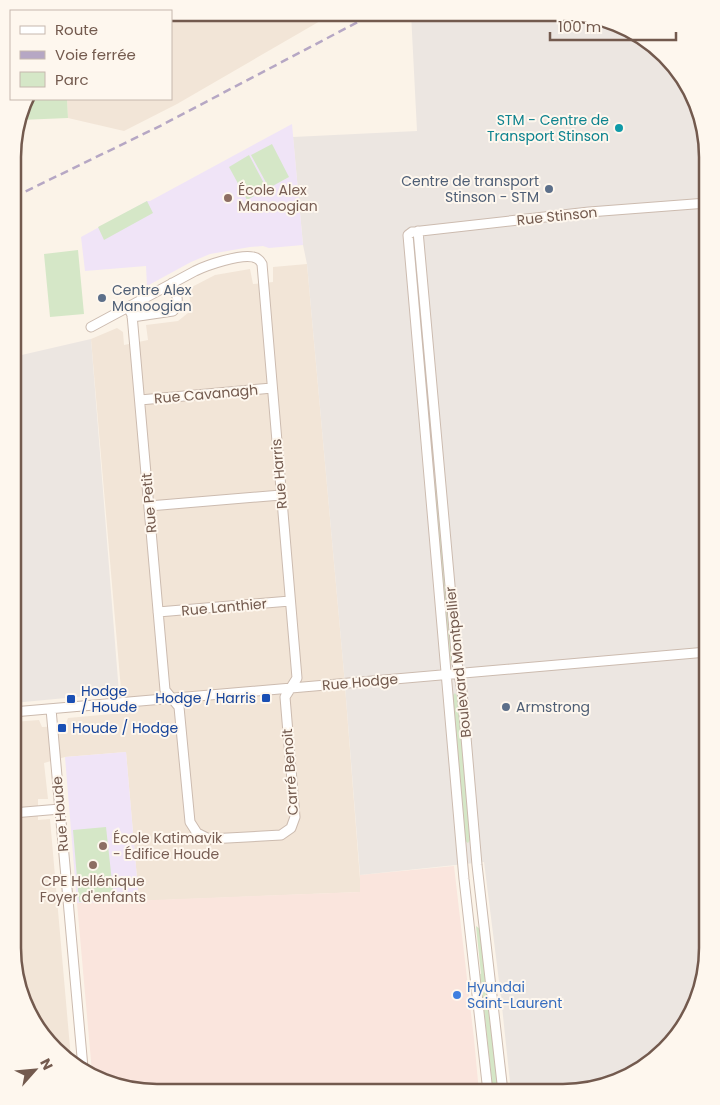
<svg xmlns="http://www.w3.org/2000/svg" width="720" height="1105" viewBox="0 0 720 1105" font-family="Poppins,sans-serif">
	<style>
		.residential { fill: #f2e5d7 }
		.commercial { fill: #fae5dd }
		.industrial { fill: #ece6e1 }
		.education { fill: #f0e4f7 }
		.green { fill: #d5e7c7 }
		.lines { fill: none; stroke-linecap: round; stroke-linejoin: round }
		.minor-casing { stroke: #ccbbaf; stroke-width: 11 }
		.minor { stroke: #fff; stroke-width: 9 }
		.rail { stroke: #b6a7c4; stroke-width: 2.5; stroke-dasharray: 8 5; stroke-linecap: butt }
		.culture-dot { fill: #0f9aa8; stroke: #fef7ee; stroke-width: 2 }
		.service-dot { fill: #5c6f8a; stroke: #fef7ee; stroke-width: 2 }
		.education-dot { fill: #8d6e63; stroke: #fef7ee; stroke-width: 2 }
		.transit-dot { fill: #1a4fb4; stroke: #fef7ee; stroke-width: 2 }
		.shop-dot { fill: #3f7fe0; stroke: #fef7ee; stroke-width: 2 }
		.labels { text-anchor: middle; stroke-width: 4; stroke-linejoin: round; paint-order: stroke }
		.culture-label { font-size: 14px; fill: #0d838f; stroke: #fef7ee; text-anchor: end }
		.service-label { font-size: 14px; fill: #4e5e75; stroke: #fef7ee; text-anchor: start }
		.education-label { font-size: 14px; fill: #785e54; stroke: #fef7ee; text-anchor: start }
		.street-label { font-size: 14px; fill: #735a4e; stroke: #fef7ee }
		.transit-label { font-size: 14px; fill: #164399; stroke: #fef7ee; text-anchor: start }
		.shop-label { font-size: 14px; fill: #366cbe; stroke: #fef7ee; text-anchor: start }
		.rim { fill: none; stroke: #735a4e; stroke-width: 2.5 }
	</style>
	<rect width="100%" height="100%" fill="#fbf3e8"/>
	<!-- residential -->
	<path class="residential" d="M 171,13 L 334,13 L 177,104 L 124,131 L 68,118 L 67,99 L 171,99 Z
		M 307,264 L 344,673 L 361,892 L 139,901 L 126,752 L 65,757 L 44,763 L 48,799 L 38,799 L 38,820 L 50,819 L 71,1059 L 67,1061 L 24,1004 L 13,948 L 13,722 L 39,720 L 42,727 L 65,726 L 68,718 L 123,713 L 91,339 L 117,328 L 123,332 L 124,345 L 148,340 L 146,325 L 178,321 L 188,313 L 190,300 L 188,289 L 215,275 L 250,269 L 253,284 L 273,282 L 273,267 Z"/>
	<!-- commercial -->
	<path class="commercial" d="M 454,866 L 474,1039 L 479,1092 L 138,1091 L 92,1072 L 77,903 L 360,892 L 360,875 Z"/>
	<!-- industrial -->
	<path class="industrial" d="M 411,13 L 582,14 L 651,42 L 696,101 L 707,157 L 707,958 L 678,1036 L 619,1081 L 564,1092 L 511,1092 L 501,997 L 484,862 L 360,875 L 344,673 L 307,264 L 303,245 L 293,137 L 417,131 Z
		M 91,339 L 119,693 L 13,703 L 13,357 Z"/>
	<!-- education -->
	<path class="education" d="M 292,124 L 303,245 L 269,248 L 263,246 L 250,247 L 210,254 L 191,262 L 147,286 L 146,266 L 85,271 L 81,237 L 147,201 L 150,201 Z
		M 126,752 L 139,901 L 77,903 L 65,757 Z"/>
	<!-- green -->
	<path class="green" d="M 27,99 L 67,99 L 68,118 L 20,120 Z
		M 272,144 L 289,177 L 269,188 L 251,155 Z
		M 249,155 L 267,189 L 247,200 L 229,167 Z
		M 147,201 L 153,213 L 104,240 L 98,227 Z
		M 413,246 L 415,246 L 434,438 L 432,439 L 433,456 L 430,456 Z
		M 78,250 L 84,314 L 50,317 L 44,254 Z
		M 435,480 L 437,489 L 439,489 L 444,579 L 447,579 L 453,662 L 449,662 L 432,481 Z
		M 455,693 L 458,698 L 470,840 L 468,843 L 465,841 L 452,696 Z
		M 13,820 L 21,908 L 13,909 Z
		M 106,827 L 114,900 L 79,902 L 73,830 Z
		M 476,926 L 480,929 L 498,1088 L 496,1092 L 493,1091 L 480,974 L 481,974 Z"/>
	<g class="lines">
		<defs>
			<path id="minor" d="M 418,231 L 457,663 L 462,691 L 477,865 L 503,1092
				M 132,317 L 173,311 C 180,303 177,292 172,283
				M 91,327 L 195,271 C 207,265 240,254 253,257 C 258,258 260,260 262,264 L 297,678 L 285,697 L 295,817 L 291,828 L 281,835 L 209,839 L 197,833 L 190,822 L 179,707 L 165,690 L 133,326 L 132,315 L 128,307
				M 140,400 L 272,388
				M 149,506 L 281,495
				M 158,612 L 290,601
				M 51,709 L 83,1068
				M 13,712 L 707,652
				M 13,813 L 60,809
				M 488,1092 L 464,879 L 408,235 L 412,232 L 589,212 L 707,203"/>
		</defs>
		<!-- minor casing -->
		<use href="#minor" class="minor-casing"/>
		<!-- minor -->
		<use href="#minor" class="minor"/>
		<!-- rail -->
		<path class="rail" d="M 14,197 L 162,125 L 375,13"/>
	</g>
	<!-- markers -->
	<circle class="culture-dot" cx="619" cy="128" r="5"/>
	<g class="service-dot">
		<circle cx="549" cy="189" r="5"/>
		<circle cx="102" cy="298" r="5"/>
		<circle cx="506" cy="707" r="5"/>
	</g>
	<g class="education-dot">
		<circle cx="228" cy="198" r="5"/>
		<circle cx="103" cy="846" r="5"/>
		<circle cx="93" cy="865" r="5"/>
	</g>
	<g class="transit-dot">
		<rect x="261" y="693" width="10" height="10" rx="2.5"/>
		<rect x="66" y="694" width="10" height="10" rx="2.5"/>
		<rect x="57" y="723" width="10" height="10" rx="2.5"/>
	</g>
	<circle class="shop-dot" cx="457" cy="995" r="5"/>
	<g class="labels">
		<!-- culture labels -->
		<g class="culture-label">
			<text x="609" y="125">STM - Centre de<tspan x="609" dy="16">Transport Stinson</tspan></text>
		</g>
		<!-- service labels -->
		<g class="service-label">
			<text x="539" y="186" text-anchor="end">Centre de transport<tspan x="539" dy="16">Stinson - STM</tspan></text>
			<text x="112" y="295">Centre Alex<tspan x="112" dy="16">Manoogian</tspan></text>
			<text x="516" y="712">Armstrong</text>
		</g>
		<!-- education labels -->
		<g class="education-label">
			<text x="238" y="195">École Alex<tspan x="238" dy="16">Manoogian</tspan></text>
			<text x="113" y="843">École Katimavik<tspan x="113" dy="16">- Édifice Houde</tspan></text>
			<text x="93" y="886" text-anchor="middle">CPE Hellénique<tspan x="93" dy="16">Foyer d'enfants</tspan></text>
		</g>
		<!-- street labels -->
		<g class="street-label">
			<text transform="translate(557 216) rotate(-6)" y="5">Rue Stinson</text>
			<text transform="translate(206 394) rotate(-5)" y="5">Rue Cavanagh</text>
			<text transform="translate(279 474) rotate(-95)" y="5">Rue Harris</text>
			<text transform="translate(149 503) rotate(-95)" y="5">Rue Petit</text>
			<text transform="translate(224 607) rotate(-5)" y="5">Rue Lanthier</text>
			<text transform="translate(458 662) rotate(-96)" y="5">Boulevard Montpellier</text>
			<text transform="translate(360 682) rotate(-5)" y="5">Rue Hodge</text>
			<text transform="translate(290 772) rotate(-94)" y="5">Carré Benoit</text>
			<text transform="translate(60 814) rotate(-95)" y="5">Rue Houde</text>
		</g>
		<!-- transit labels -->
		<g class="transit-label">
			<text x="81" y="696">Hodge<tspan x="81" dy="16">/ Houde</tspan></text>
			<text x="256" y="703" text-anchor="end">Hodge / Harris</text>
			<text x="72" y="733">Houde / Hodge</text>
		</g>
		<!-- shop labels -->
		<g class="shop-label">
			<text x="467" y="992">Hyundai<tspan x="467" dy="16">Saint-Laurent</tspan></text>
		</g>
	</g>
	<!-- crop -->
	<path d="M0 0H720V1105H0ZM157 21H563A136 136 0 0 1 699 157V948A136 136 0 0 1 563 1084H157A136 136 0 0 1 21 948V157A136 136 0 0 1 157 21Z" fill="#fef7ee" fill-rule="evenodd"/>
	<path class="rim" d="M157 21H563A136 136 0 0 1 699 157V948A136 136 0 0 1 563 1084H157A136 136 0 0 1 21 948V157A136 136 0 0 1 157 21Z"/>
	<!-- legend -->
	<rect x="10" y="10" width="162" height="90" fill="#fef7ee" stroke="#c6b8ae"/>
	<rect x="20" y="26" width="25" height="8" fill="#ffffff" stroke="#c6b8ae"/>
	<text x="55" y="35" font-size="15" fill="#735a4e">Route</text>
	<rect x="20" y="51" width="25" height="8" fill="#b6a7c4" stroke="#c6b8ae"/>
	<text x="55" y="60" font-size="15" fill="#735a4e">Voie ferrée</text>
	<rect x="20" y="72" width="25" height="15" fill="#d5e7c7" stroke="#c6b8ae"/>
	<text x="55" y="85" font-size="15" fill="#735a4e">Parc</text>
	<!-- north arrow -->
	<g transform="translate(35 1070) rotate(63)" stroke="#fef7ee" stroke-width="4" paint-order="stroke">
	<path d="M0-4L9 19L0 12L-9 19Z" fill="#735a4e"/>
	<text y="-8" font-size="14" font-weight="bold" text-anchor="middle" fill="#735a4e">N</text>
	</g>
	<!-- scale -->
	<path d="M550 32v8h126v-8" fill="none" stroke="#735a4e" stroke-width="2.5"/>
	<text x="558" y="32" font-size="15" fill="#735a4e" stroke="#fef7ee" stroke-width="4" paint-order="stroke">100 m</text>
</svg>
